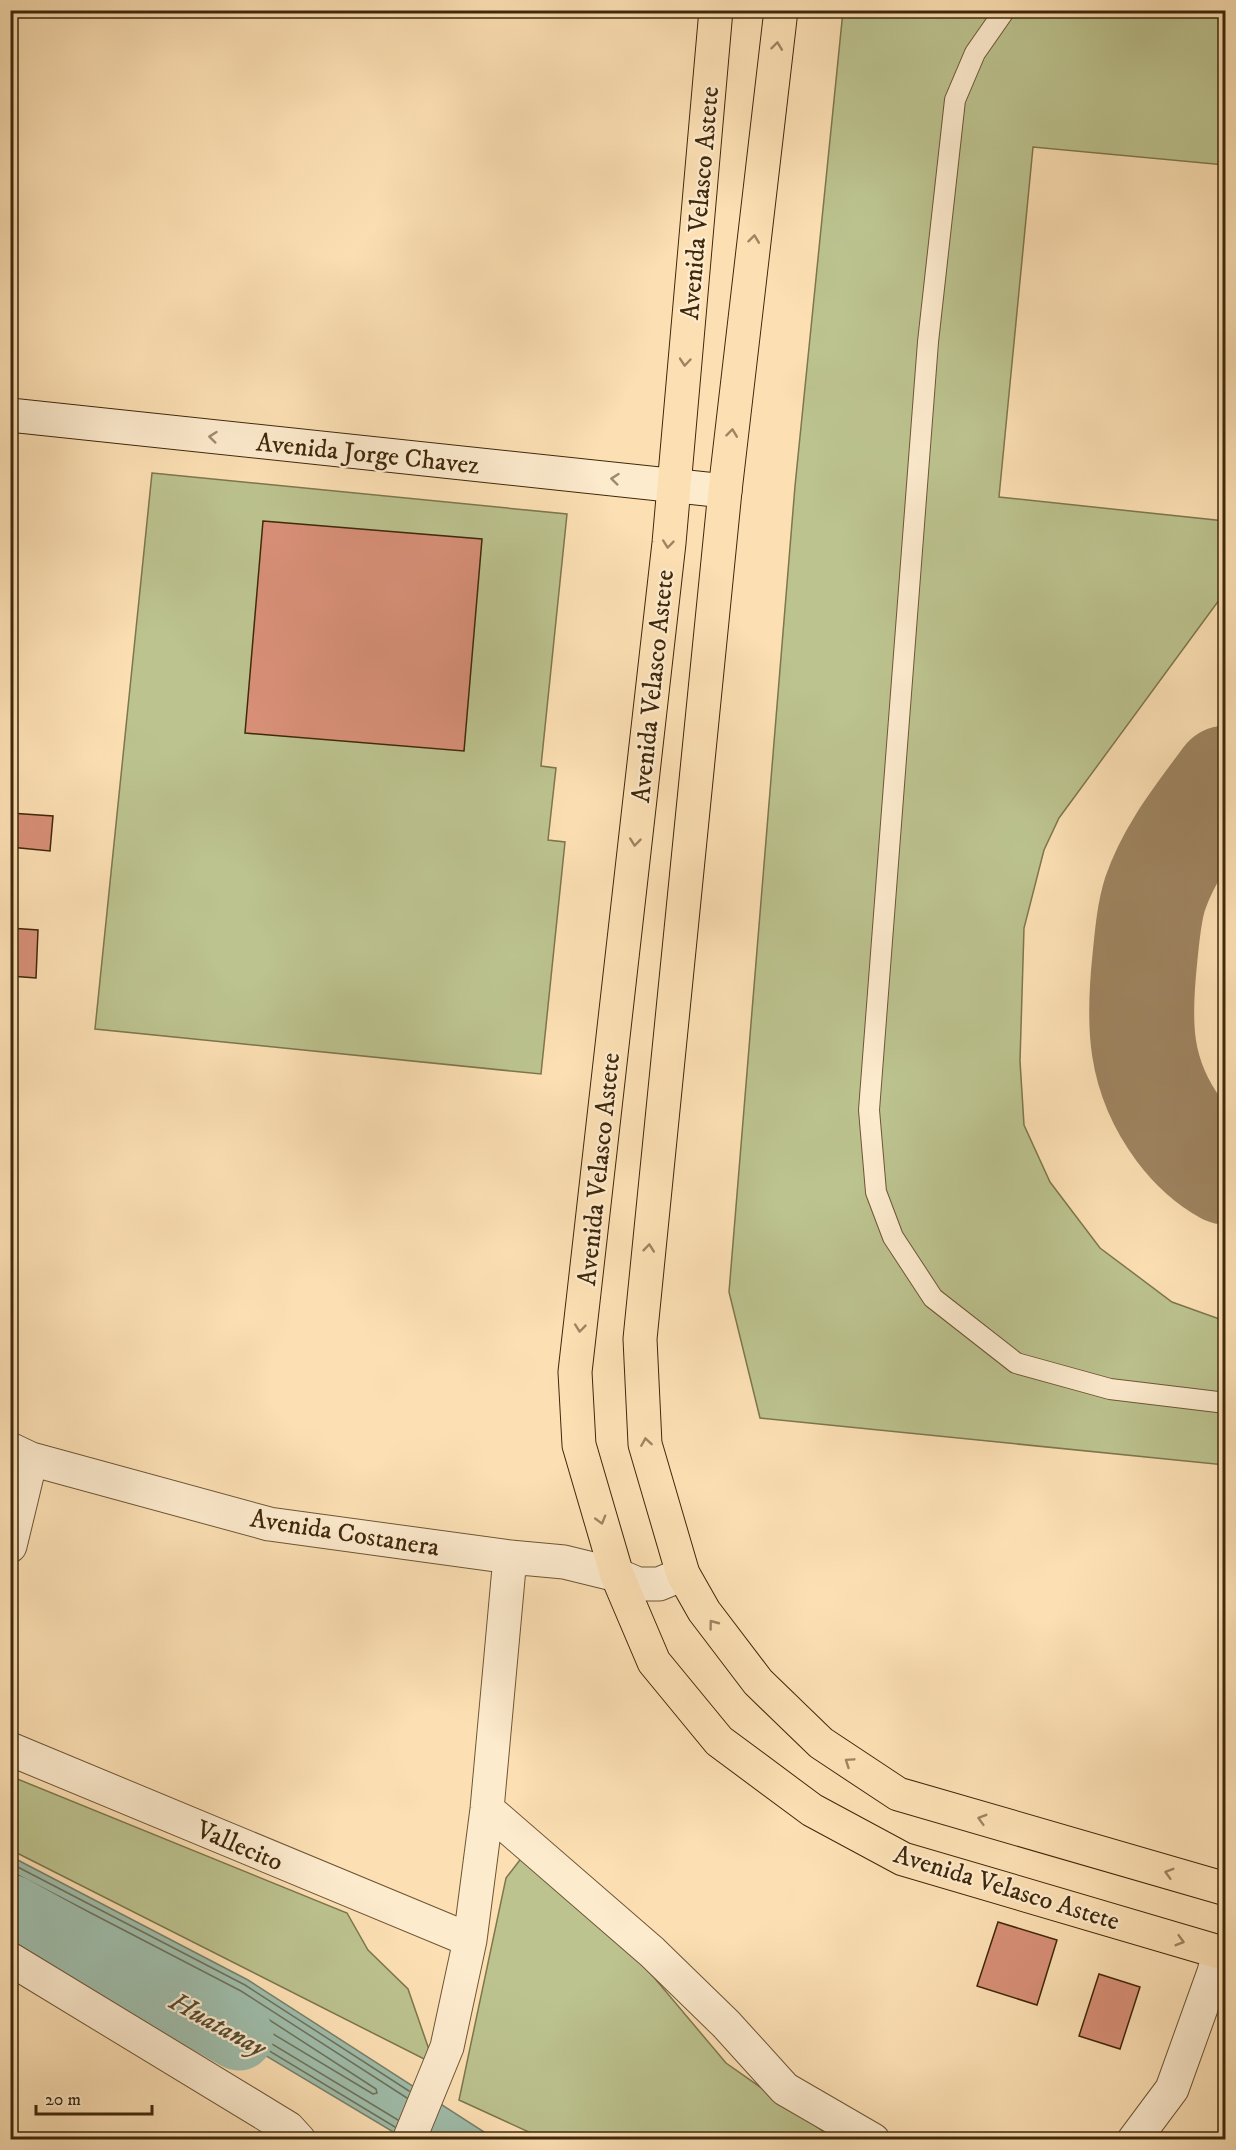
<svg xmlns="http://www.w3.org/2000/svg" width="1236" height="2150" viewBox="0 0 1236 2150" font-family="'IM FELL DW Pica',serif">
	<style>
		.green { fill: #bcc38f; stroke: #7e764d; stroke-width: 1.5 }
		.water { fill: #9fbdab; stroke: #79816b; stroke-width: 1.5 }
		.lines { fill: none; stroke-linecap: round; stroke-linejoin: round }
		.shore { stroke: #6f725b; stroke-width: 1.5 }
		.river { stroke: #9fbdab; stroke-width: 69 }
		.taxiway { stroke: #9e8460; stroke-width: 105 }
		.building { fill: #d89078; stroke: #3f280b; stroke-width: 1.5 }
		.lane-casing { stroke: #6e5635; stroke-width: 22 }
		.street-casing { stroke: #6e5635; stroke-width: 35 }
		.secondary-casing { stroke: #3f280b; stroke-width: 35 }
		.highway-casing { stroke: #3f280b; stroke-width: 35 }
		.lane { stroke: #fdebce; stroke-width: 20 }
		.street { stroke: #fdebce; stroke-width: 33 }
		.secondary { stroke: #fdebce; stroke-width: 33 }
		.highway { stroke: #fce0b4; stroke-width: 33 }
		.oneway { stroke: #9e8460 }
		.oneway2 { stroke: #9e8a6c }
		.labels { text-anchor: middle; stroke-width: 4.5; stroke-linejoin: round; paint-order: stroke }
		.street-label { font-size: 26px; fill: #3f280b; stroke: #fdebce }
		.water-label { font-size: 27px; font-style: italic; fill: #574d33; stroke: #fdebce }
	</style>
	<rect width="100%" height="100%" fill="#fce0b4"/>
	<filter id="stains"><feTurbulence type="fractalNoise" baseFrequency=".00333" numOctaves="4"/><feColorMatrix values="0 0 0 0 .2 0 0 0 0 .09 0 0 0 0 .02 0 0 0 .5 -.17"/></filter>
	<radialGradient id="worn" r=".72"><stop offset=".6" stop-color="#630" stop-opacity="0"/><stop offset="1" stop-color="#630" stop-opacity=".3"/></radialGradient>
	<!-- green -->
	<path class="green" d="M 843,11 L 1225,11 L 1225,165 L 1033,147 L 999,497 L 1225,521 L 1225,592 L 1059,818 L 1044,850 L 1024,928 L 1020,1061 L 1024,1125 L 1050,1182 L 1100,1248 L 1172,1302 L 1225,1321 L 1225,1465 L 760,1418 L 729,1292 L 795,486 Z
		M 152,473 L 567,514 L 541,766 L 556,768 L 548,840 L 565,842 L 541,1074 L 95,1029 Z
		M 10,1776 L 347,1913 L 368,1950 L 408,1989 L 434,2064 L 11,1850 Z
		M 526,1852 L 641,1962 L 726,2063 L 834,2139 L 544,2139 L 459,2100 L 506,1878 Z"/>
	<!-- water -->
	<path class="water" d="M 10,1856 L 248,1980 L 495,2139 L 405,2139 L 134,1977 L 11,1910 Z"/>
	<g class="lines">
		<!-- shore -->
		<path class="shore" d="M 10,1863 L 245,1985 L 409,2091
			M 10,1871 L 241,1991 L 407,2098
			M 10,1897 L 19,1899 L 141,1965 L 398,2120
			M 10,1905 L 16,1906 L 137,1971 L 395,2127
			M 160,1960 L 237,1999 L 376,2089 L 377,2093 L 373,2094 L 160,1966 L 158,1963 Z"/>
		<!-- river -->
		<path class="river" d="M 10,1909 L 239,2036"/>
		<!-- taxiway -->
		<path class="taxiway" d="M 1226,778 C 1199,815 1170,850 1155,894 C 1149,913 1147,937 1145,957 C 1138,1023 1138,1075 1179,1130 C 1191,1146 1208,1162 1226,1172"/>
	</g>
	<!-- building -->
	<path class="building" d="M 263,521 L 482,539 L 464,751 L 245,733 Z
		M 10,813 L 53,816 L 50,851 L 10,847 Z
		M 10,928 L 38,930 L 36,978 L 10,976 Z
		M 998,1922 L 1057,1940 L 1037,2005 L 977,1986 Z
		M 1099,1974 L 1140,1987 L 1120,2049 L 1079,2036 Z"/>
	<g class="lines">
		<defs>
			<path id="lane" d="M 1005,10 L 975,53 L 955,100 L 928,342 L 869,1110 L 876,1192 L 893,1237 L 933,1298 L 1016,1363 L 1110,1389 L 1226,1403"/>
			<path id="street" d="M 10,1449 L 31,1459 L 269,1524 L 510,1557 L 564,1562 L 617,1575 L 638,1584 L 659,1584 L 683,1574
				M 10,1546 L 31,1459
				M 10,1749 L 470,1940
				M 487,1809 L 652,1952 L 726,2024 L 785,2089 L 873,2140
				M 10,1959 L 288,2128 L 299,2140
				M 409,2140 L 447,2047 L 470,1940 L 487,1809 L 510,1557
				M 1134,2140 L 1172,2089 L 1214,1972 L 1219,1952"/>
			<path id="secondary" d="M 10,415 L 725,491"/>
			<path id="highway" d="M 716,10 L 669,543 L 575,1372 L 579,1445 L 617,1575 L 654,1662 L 719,1741 L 812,1810 L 903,1859 L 1226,1954
				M 781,10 L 725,491 L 640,1339 L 645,1444 L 683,1574 L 704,1611 L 758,1682 L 821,1743 L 898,1794 L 1226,1889"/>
		</defs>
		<!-- lane casing -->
		<use href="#lane" class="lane-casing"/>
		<!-- street casing -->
		<use href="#street" class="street-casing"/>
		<!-- secondary casing -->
		<use href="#secondary" class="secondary-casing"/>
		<!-- highway casing -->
		<use href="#highway" class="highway-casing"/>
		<!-- lane -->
		<use href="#lane" class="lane"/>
		<!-- street -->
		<use href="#street" class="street"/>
		<!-- secondary -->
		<use href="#secondary" class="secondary"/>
		<!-- highway -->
		<use href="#highway" class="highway"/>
	</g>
	<!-- one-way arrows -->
	<defs><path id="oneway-chevron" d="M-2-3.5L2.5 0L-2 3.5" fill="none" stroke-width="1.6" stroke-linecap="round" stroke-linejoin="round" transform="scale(1.5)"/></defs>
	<g class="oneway">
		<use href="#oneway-chevron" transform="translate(777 46) rotate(-83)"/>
		<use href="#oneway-chevron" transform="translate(754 239) rotate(-83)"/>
		<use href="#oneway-chevron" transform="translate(685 362) rotate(95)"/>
		<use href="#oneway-chevron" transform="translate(732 433) rotate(-83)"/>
		<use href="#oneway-chevron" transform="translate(668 544) rotate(96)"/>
		<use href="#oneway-chevron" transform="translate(635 842) rotate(96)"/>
		<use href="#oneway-chevron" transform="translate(649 1248) rotate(-84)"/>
		<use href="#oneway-chevron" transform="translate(580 1328) rotate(96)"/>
		<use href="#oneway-chevron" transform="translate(646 1442) rotate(-99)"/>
		<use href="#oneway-chevron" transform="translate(601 1520) rotate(74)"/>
		<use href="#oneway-chevron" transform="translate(713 1624) rotate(-127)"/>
		<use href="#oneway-chevron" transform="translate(849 1762) rotate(-146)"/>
		<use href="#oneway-chevron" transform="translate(982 1819) rotate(-164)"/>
		<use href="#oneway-chevron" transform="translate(1169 1873) rotate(-164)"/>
		<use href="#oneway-chevron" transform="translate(1180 1941) rotate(16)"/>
	</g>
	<g class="oneway2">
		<use href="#oneway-chevron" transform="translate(213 437) rotate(-174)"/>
		<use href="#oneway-chevron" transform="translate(615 479) rotate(-174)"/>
	</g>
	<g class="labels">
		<!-- street labels -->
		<g class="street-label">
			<text transform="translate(699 203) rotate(-85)" y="9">Avenida Velasco Astete</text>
			<text transform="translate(368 453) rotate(6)" y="9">Avenida Jorge Chavez</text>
			<text transform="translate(652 686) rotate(-84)" y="9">Avenida Velasco Astete</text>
			<text transform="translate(598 1169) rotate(-84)" y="9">Avenida Velasco Astete</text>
			<text transform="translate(345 1532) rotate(9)" y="9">Avenida Costanera</text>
			<text transform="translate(240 1845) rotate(23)" y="9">Vallecito</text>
			<text transform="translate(1007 1887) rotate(17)" y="9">Avenida Velasco Astete</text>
		</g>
		<!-- water labels -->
		<g class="water-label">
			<text transform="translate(218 2024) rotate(29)" y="9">Huatanay</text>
		</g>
	</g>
	<!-- margin -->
	<rect width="1236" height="2150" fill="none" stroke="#fce0b4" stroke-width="36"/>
	<rect x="12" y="12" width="1212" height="2126" fill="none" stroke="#3f280b" stroke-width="3"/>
	<rect x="18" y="18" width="1200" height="2114" fill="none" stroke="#3f280b" stroke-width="1.5"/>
	<!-- scale -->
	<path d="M36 2105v9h116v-9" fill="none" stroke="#3f280b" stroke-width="3"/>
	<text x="45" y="2105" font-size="18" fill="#3f280b" stroke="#fdebce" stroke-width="4.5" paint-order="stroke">20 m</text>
	<rect width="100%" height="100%" filter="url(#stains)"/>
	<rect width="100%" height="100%" fill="url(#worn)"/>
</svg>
